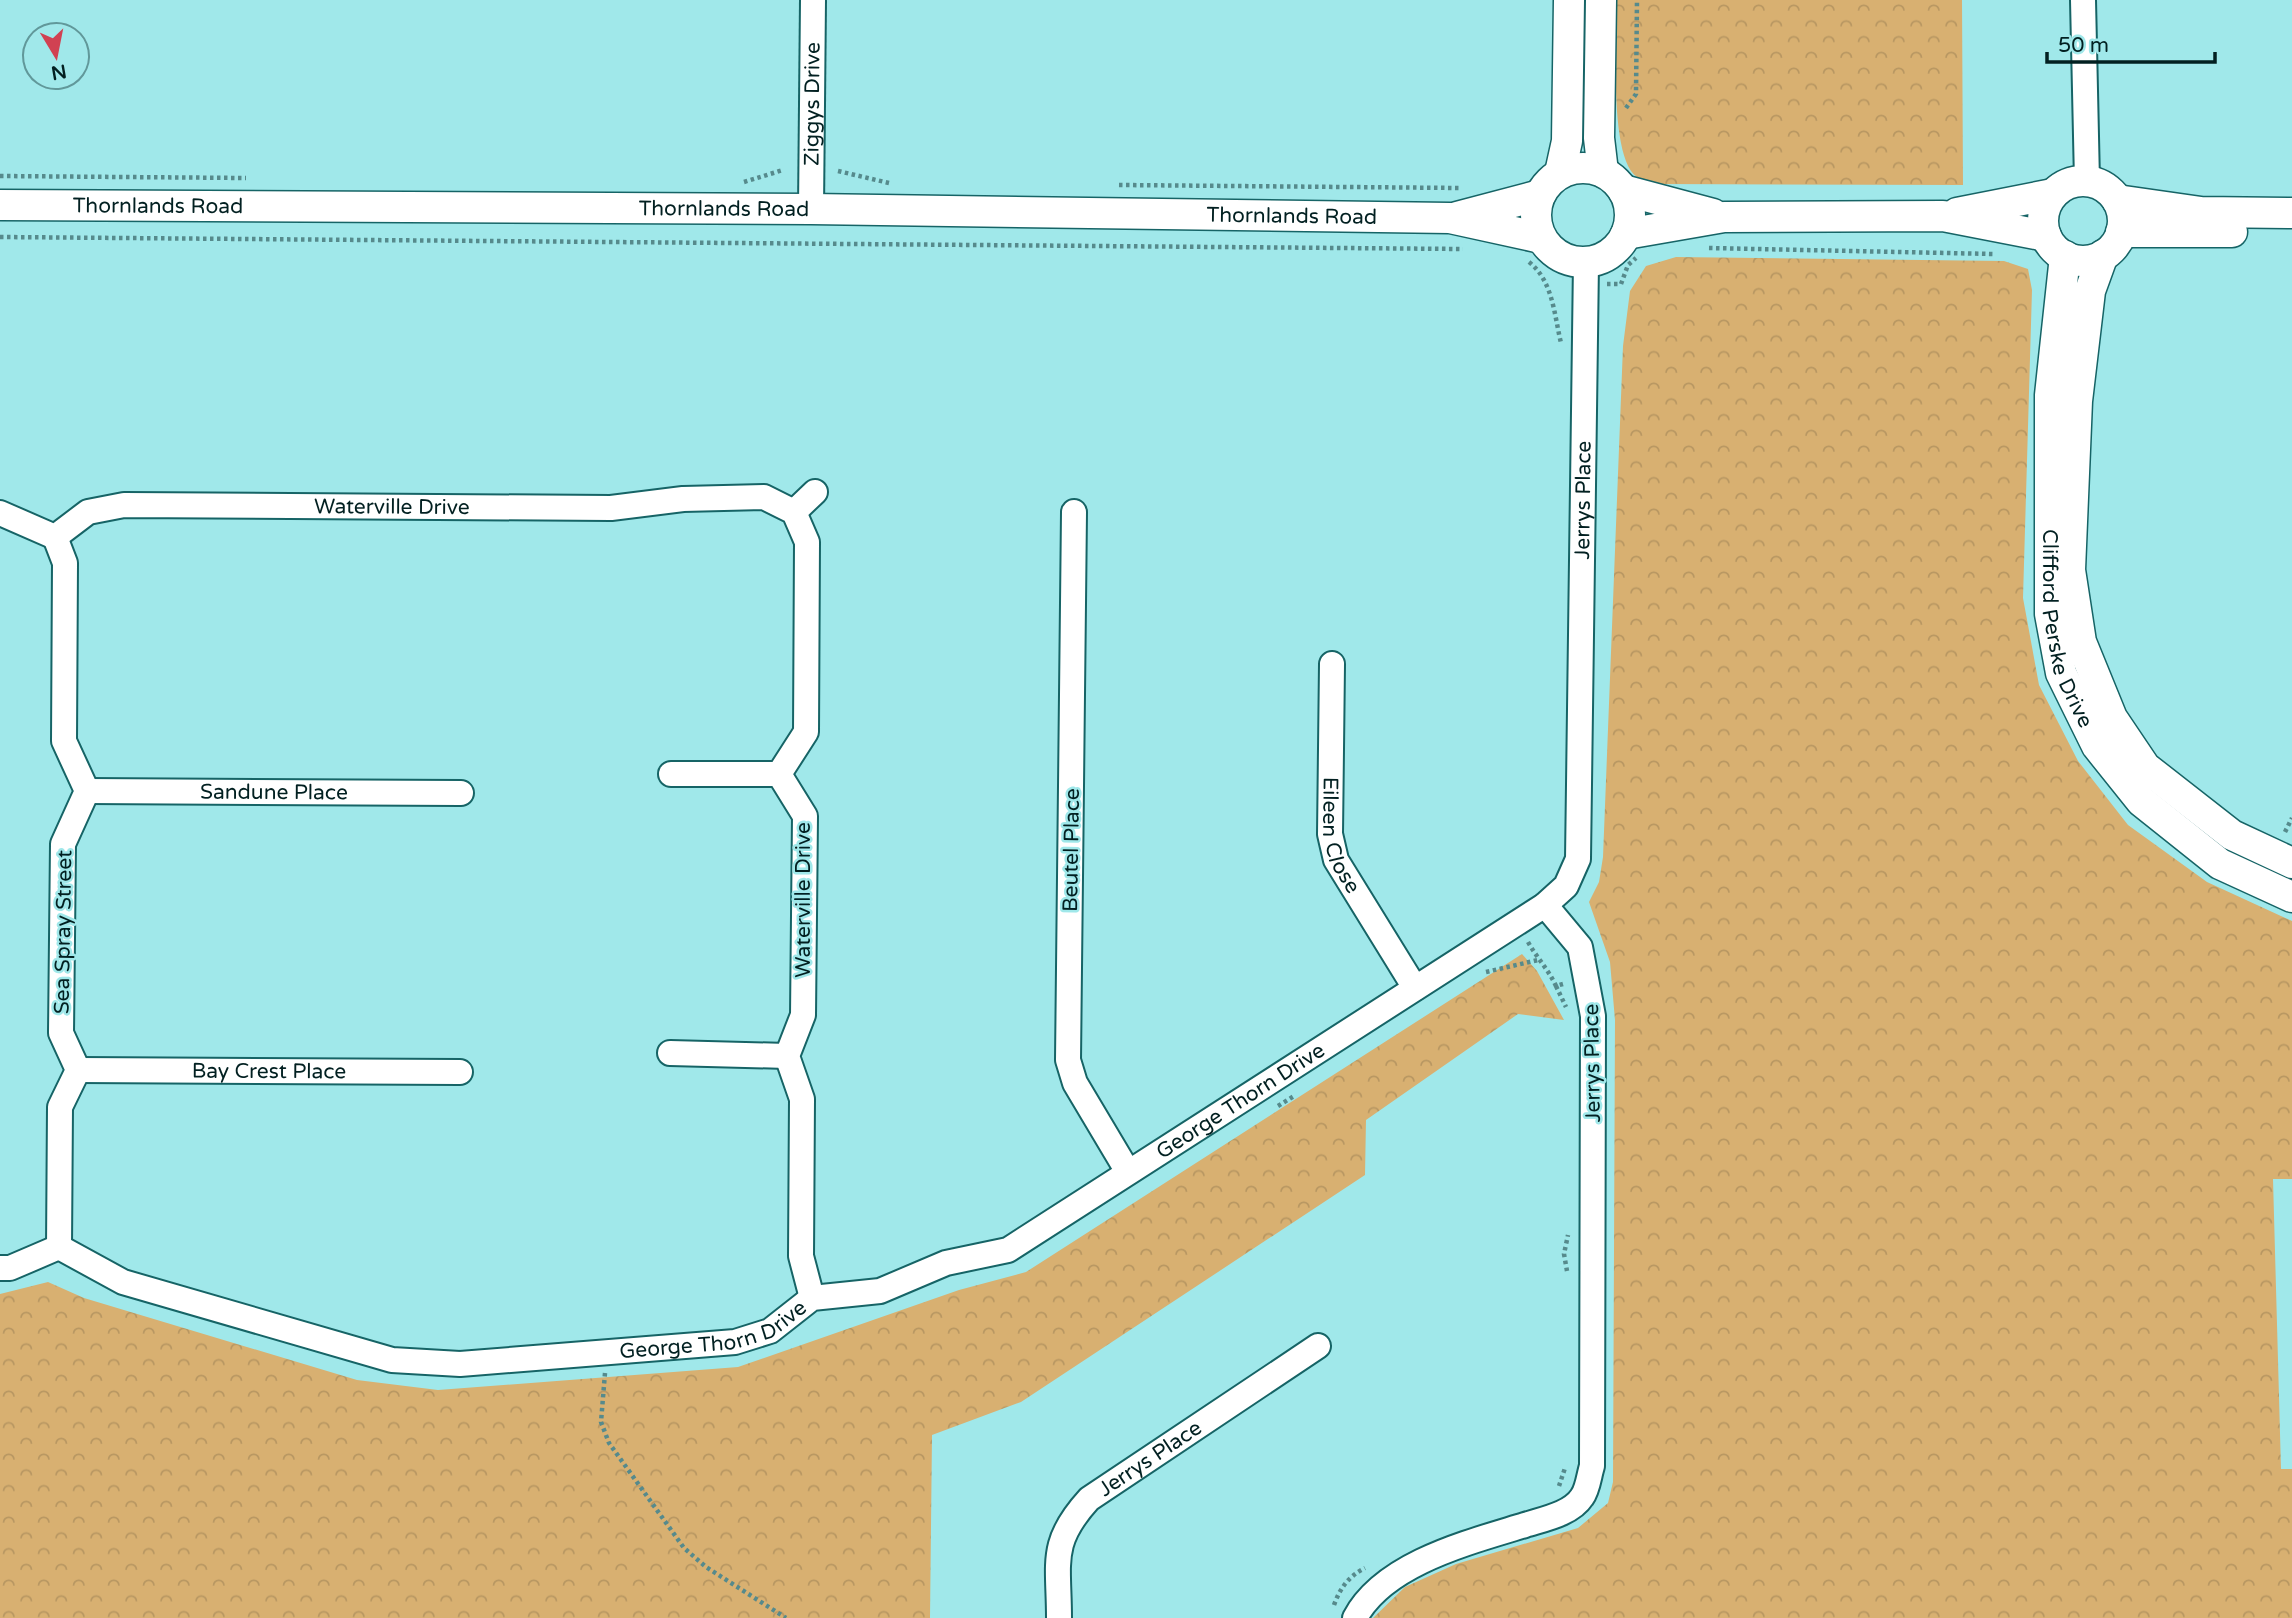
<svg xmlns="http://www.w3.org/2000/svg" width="2292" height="1618" viewBox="0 0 2292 1618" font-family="'Varela Round',sans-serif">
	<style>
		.park { fill: url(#park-crowns) }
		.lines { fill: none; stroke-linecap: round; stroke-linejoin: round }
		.minor-casing { stroke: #166466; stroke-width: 28 }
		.tertiary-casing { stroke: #166466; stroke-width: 33 }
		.path { stroke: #568a8c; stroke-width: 4.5; stroke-dasharray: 3.5 3.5; stroke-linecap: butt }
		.minor { stroke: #fff; stroke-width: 24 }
		.tertiary { stroke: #fff; stroke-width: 30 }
		.labels { text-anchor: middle; stroke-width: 5; stroke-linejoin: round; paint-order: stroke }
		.street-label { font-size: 21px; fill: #022021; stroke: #a0e8ea }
	</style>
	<defs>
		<pattern id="park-crowns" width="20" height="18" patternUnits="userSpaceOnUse" patternTransform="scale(1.75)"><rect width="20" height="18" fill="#d8b071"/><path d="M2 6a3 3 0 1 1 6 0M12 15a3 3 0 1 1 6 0" fill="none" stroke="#b89762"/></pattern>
	</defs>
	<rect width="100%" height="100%" fill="#a0e8ea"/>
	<!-- park -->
	<path class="park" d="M 1617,0 L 1962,0 L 1963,185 L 1658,184 C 1652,182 1642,180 1637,177 C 1608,157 1617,35 1617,0 Z
		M 1676,257 L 2004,261 L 2028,269 L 2032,290 L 2023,598 L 2039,685 L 2078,761 L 2128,825 L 2207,882 L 2292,921 L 2292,1179 L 2273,1179 L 2281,1469 L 2292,1469 L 2292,1618 L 1373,1618 L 1405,1587 L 1456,1564 L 1578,1528 L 1608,1503 L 1613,1482 L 1615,1020 L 1610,962 L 1589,902 L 1599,882 L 1603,857 L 1623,346 L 1630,291 L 1646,266 Z
		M 1522,954 L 1537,971 L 1564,1020 L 1518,1014 L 1366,1120 L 1365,1175 L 1021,1402 L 932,1435 L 930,1618 L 0,1618 L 0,1294 L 48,1282 L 84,1298 L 357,1380 L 438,1390 L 738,1367 L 959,1290 L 1026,1272 Z"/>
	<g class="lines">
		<defs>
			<g id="minor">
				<path d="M 2083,0 L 2087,181"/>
				<path id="s1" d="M 811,209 L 813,0"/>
				<path d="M 794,512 L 815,492"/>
				<path d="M 1074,512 L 1068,1060 L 1075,1083 L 1128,1172"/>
				<path id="s2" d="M 0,513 L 55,537 L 88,512 L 124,505 L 611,508 L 683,499 L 764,497 L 794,512 L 807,542 L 806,732 L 779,774 L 805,816 L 803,1015 L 787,1056 L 802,1099 L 801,1256 L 812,1298"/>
				<path d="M 55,537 L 65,563 L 64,741 L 87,791 L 63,844 L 61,1033 L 78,1070 L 60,1107 L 59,1247"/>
				<path id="s3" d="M 1332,664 L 1330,834 L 1336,860 L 1415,988"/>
				<path d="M 671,774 L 779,774"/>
				<path id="s4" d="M 87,791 L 461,793"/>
				<path d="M 670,1053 L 787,1056"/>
				<path id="s5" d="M 78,1070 L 460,1072"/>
				<path id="s6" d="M 0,1268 L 10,1268 L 59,1247 L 123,1282 L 392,1360 L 460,1364 L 735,1342 L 770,1331 L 812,1298 L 880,1291 L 946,1263 L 1008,1250 L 1545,905 L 1566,886 L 1578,859 L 1586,262"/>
				<path id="s7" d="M 1059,1618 C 1059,1562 1049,1543 1089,1499 L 1318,1346"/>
				<path d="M 1355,1618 C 1384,1563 1470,1542 1525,1525 C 1544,1519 1571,1514 1582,1497 C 1588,1489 1589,1475 1592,1466 L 1593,1016 L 1580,947 L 1545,905"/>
			</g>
			<g id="tertiary">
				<path d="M 1601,0 L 1599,138 L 1603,172"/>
				<circle cx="1583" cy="215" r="47"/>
				<path d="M 1560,173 L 1567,141 L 1569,0"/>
				<circle cx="2083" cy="221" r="40"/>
				<path d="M 1623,190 L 1713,214"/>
				<path d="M 2117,200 L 2201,212 L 2292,213"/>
				<path id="s8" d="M 0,205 L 811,209 L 1450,218 L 1541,238"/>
				<path d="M 1957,213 L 2053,194"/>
				<path d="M 1457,217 L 1540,195"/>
				<path d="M 2121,232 L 2232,232"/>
				<path d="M 1626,234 L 1724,217 L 1943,216 L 2046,236"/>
				<path d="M 2103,255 L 2090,291 L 2077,401 L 2070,570 L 2081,642 L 2112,718 L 2145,767 L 2232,835 L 2292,863"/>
				<path id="s9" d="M 2065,256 L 2050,395 L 2050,614 L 2061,673 L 2097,746 L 2141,801 L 2220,864 L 2292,897"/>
			</g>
		</defs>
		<!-- minor casing -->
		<use href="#minor" class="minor-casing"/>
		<!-- tertiary casing -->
		<use href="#tertiary" class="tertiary-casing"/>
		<!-- path -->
		<path class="path" d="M 1626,108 L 1636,94 L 1637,0
			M 838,171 L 889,183
			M 0,176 L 246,178
			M 744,182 L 783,170
			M 1119,185 L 1460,188
			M 0,237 L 1463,249
			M 1709,248 L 1994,254
			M 1529,262 C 1553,281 1554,314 1561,343
			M 1607,284 L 1621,284 L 1628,265 L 1636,258
			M 2285,832 L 2292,818
			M 1528,942 C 1537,958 1548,969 1556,986 L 1563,984
			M 1486,972 L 1538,960
			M 1556,986 L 1566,1007
			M 1278,1106 L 1294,1096
			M 1567,1271 L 1564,1254 L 1568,1235
			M 605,1373 L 601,1422 L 609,1443 L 684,1548 L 706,1567 L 786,1618
			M 1559,1486 L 1565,1468
			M 1334,1605 C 1340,1588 1349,1576 1365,1568"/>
		<!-- minor -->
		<use href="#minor" class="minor"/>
		<!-- tertiary -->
		<use href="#tertiary" class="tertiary"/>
	</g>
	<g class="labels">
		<!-- street labels -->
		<g class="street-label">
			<text dy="7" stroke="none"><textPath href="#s1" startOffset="105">Ziggys Drive</textPath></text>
			<text dy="7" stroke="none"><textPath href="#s8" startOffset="158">Thornlands Road</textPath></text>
			<text dy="7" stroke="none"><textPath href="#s8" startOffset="724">Thornlands Road</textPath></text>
			<text dy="7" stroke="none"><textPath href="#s8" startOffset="1292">Thornlands Road</textPath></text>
			<text dy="7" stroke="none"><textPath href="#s6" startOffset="2109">Jerrys Place</textPath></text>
			<text dy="7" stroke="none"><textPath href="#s2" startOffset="406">Waterville Drive</textPath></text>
			<text dy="7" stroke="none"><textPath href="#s9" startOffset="376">Clifford Perske Drive</textPath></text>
			<text dy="7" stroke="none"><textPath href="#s4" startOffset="187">Sandune Place</textPath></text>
			<text dy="7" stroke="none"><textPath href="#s3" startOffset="173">Eileen Close</textPath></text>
			<text transform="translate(1071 850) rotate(-89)" y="7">Beutel Place</text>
			<text transform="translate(803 900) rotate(-90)" y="7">Waterville Drive</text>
			<text transform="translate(63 932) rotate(-89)" y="7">Sea Spray Street</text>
			<text transform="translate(1592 1063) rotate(-91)" y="7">Jerrys Place</text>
			<text dy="7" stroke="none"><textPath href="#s5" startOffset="191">Bay Crest Place</textPath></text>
			<text dy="7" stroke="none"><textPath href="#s6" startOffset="1330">George Thorn Drive</textPath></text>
			<text dy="7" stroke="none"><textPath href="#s6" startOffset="742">George Thorn Drive</textPath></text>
			<text dy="7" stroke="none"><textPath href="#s7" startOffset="201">Jerrys Place</textPath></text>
		</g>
	</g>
	<!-- north arrow -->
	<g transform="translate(56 56) rotate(170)"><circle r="33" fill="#a0e8ea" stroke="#61989a" stroke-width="2"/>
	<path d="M0-5L12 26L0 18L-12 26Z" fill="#d14152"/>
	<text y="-10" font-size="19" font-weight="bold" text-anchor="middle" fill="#022021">N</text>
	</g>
	<!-- scale -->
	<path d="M2047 52v10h168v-10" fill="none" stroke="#022021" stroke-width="3.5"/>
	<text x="2058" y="52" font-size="21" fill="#022021" stroke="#a0e8ea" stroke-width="5" paint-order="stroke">50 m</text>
</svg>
